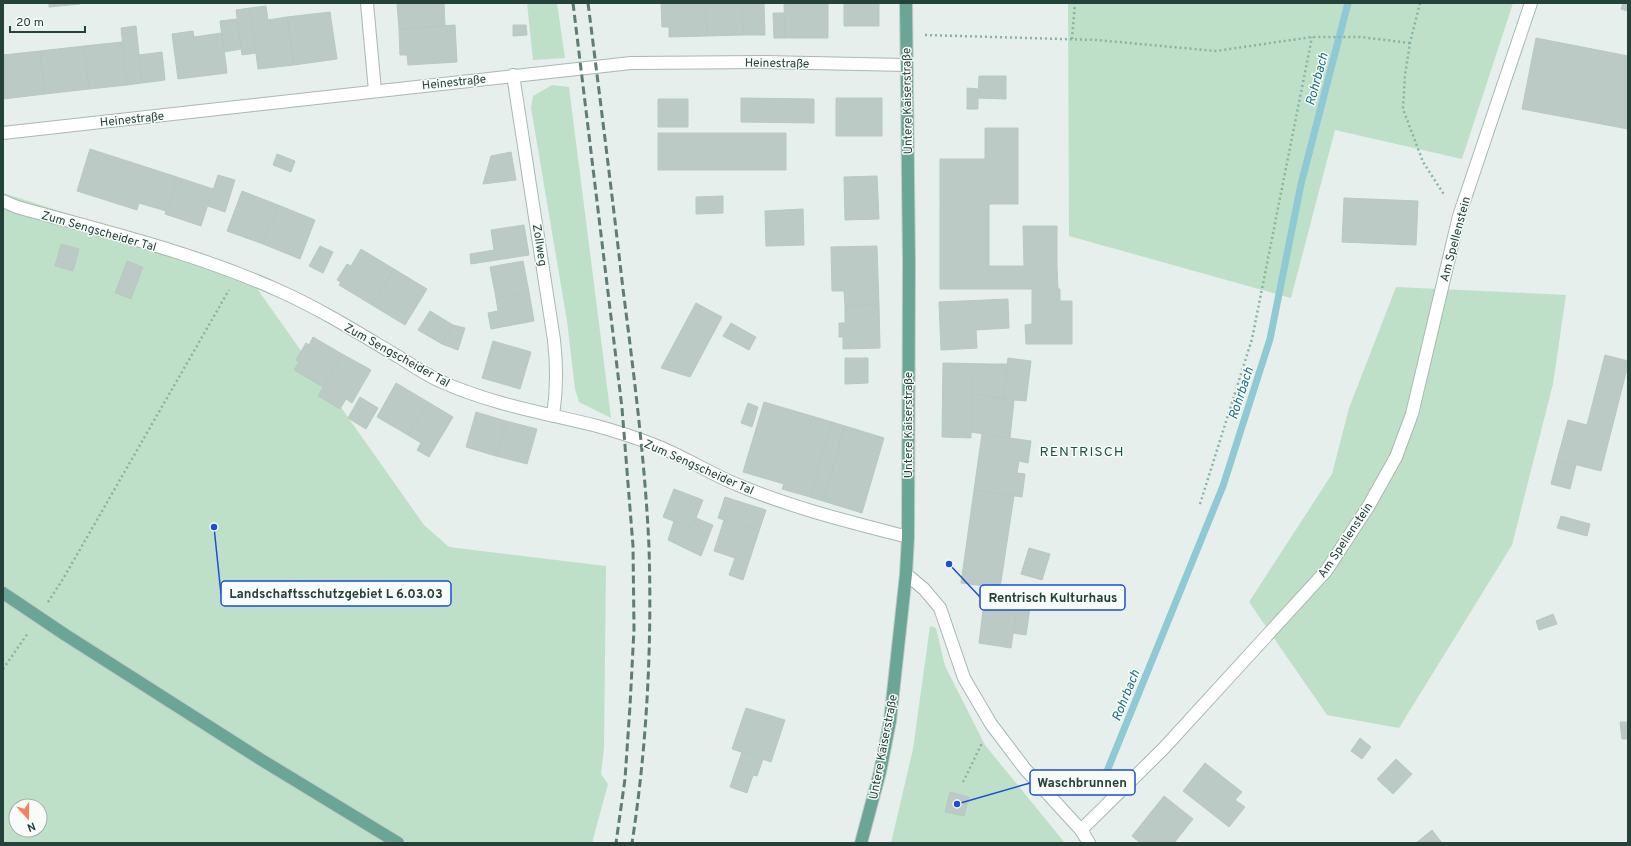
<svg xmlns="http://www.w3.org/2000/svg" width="1631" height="846" viewBox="0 0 1631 846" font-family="Overpass,sans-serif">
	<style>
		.green { fill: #bfe0c8; fill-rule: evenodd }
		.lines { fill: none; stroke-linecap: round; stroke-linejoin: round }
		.stream { stroke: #8ec9d4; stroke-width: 7 }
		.building { fill: #bbcac4; stroke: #b8c9c2 }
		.minor-casing { stroke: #a8b8b2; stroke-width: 14 }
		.major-casing { stroke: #c2cac8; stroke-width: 14 }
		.path { stroke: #86b3a5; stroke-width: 2.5; stroke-dasharray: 2 3; stroke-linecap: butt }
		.minor { stroke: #fff; stroke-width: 12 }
		.major { stroke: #6aa596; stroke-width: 12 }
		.rail { stroke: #5f7d75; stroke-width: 3; stroke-dasharray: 8 4; stroke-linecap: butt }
		.major-bridge-casing { stroke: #c2cac8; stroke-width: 14; stroke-linecap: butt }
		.major-bridge { stroke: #6aa596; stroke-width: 12 }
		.labels { text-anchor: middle; stroke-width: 3; stroke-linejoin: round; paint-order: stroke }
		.street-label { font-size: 12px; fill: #24423a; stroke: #f7fbf9 }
		.water-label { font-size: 13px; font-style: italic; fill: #1c6f80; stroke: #f7fbf9 }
		.quarter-label { font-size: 14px; letter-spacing: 1px; fill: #1f5548; stroke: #f7fbf9 }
		.leader { fill: none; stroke: #1d4ed8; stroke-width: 1.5 }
		.callout-dot { fill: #1d4ed8; stroke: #f7fbf9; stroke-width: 1.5 }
		.callout { fill: #f7fbf9; stroke: #1d4ed8; stroke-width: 1.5 }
		.callout-label { font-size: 13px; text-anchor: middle; font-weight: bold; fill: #24423a }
	</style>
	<rect width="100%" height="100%" fill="#e6efeb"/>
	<!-- green -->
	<path class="green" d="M 527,3 L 557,3 L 565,58 L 533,60 Z
		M 1068,3 L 1513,3 L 1462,159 L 1335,130 L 1291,298 L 1069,236 Z
		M 552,85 L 569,87 L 611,418 L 579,402 L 575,389 L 567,321 L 531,108 L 533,96 Z
		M 3,193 L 244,270 L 424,525 L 449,547 L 606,566 L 604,748 L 601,774 L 608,784 L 592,843 L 3,843 ZM 16,806 L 40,806 L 40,830 L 16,830 Z
		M 1396,287 L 1566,295 L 1553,384 L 1512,545 L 1399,728 L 1327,715 L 1249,602 L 1332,474 L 1349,408 Z
		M 930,626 L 936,628 L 945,666 L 985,745 L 1065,843 L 891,843 L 913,749 Z"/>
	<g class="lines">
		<!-- stream -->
		<path class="stream" d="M 1105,776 L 1223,486 L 1270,339 L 1301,184 L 1348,3"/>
	</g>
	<!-- building -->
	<path class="building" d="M 49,3 L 80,3 L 80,4 L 49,7 Z
		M 397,3 L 444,3 L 445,26 L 399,29 Z
		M 661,3 L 706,3 L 707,36 L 669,37 L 669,27 L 662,27 Z
		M 706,3 L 742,3 L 743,35 L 707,36 Z
		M 742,3 L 764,3 L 765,35 L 743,35 Z
		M 828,3 L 828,38 L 785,38 L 784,4 Z
		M 844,3 L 879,3 L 879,26 L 844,26 Z
		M 1623,3 L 1628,3 L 1628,11 L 1621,9 Z
		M 266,6 L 268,20 L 287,17 L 294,65 L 258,69 L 250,8 Z
		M 250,8 L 256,53 L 242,55 L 236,10 Z
		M 330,12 L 337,59 L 294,65 L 287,17 Z
		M 773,13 L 784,13 L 785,38 L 774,38 Z
		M 237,19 L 241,49 L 224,52 L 220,21 Z
		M 455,25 L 457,62 L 408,65 L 407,55 L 400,55 L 399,29 Z
		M 513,25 L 526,25 L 527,35 L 513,36 Z
		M 136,26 L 142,83 L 127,85 L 121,28 Z
		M 193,31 L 194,37 L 222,33 L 227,73 L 178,79 L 172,34 Z
		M 1536,38 L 1628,56 L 1628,129 L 1522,109 Z
		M 122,42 L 127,85 L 89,89 L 84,46 Z
		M 84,46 L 89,89 L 45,94 L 40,51 Z
		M 40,51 L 45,94 L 3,99 L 3,55 Z
		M 162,52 L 165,80 L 142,83 L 139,55 Z
		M 979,76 L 1006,76 L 1006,99 L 978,98 Z
		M 967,88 L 978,89 L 978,109 L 967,109 Z
		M 741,98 L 814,99 L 814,123 L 741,122 Z
		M 836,98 L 882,98 L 882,136 L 836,136 Z
		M 658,99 L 688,99 L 688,127 L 658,127 Z
		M 985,128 L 1018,128 L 1018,204 L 940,204 L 940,159 L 985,159 Z
		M 658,133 L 786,133 L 786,170 L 658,170 Z
		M 90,149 L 177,177 L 166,211 L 139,203 L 137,210 L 77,191 Z
		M 511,152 L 516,180 L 483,184 L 491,156 Z
		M 277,154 L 295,161 L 291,172 L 273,165 Z
		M 218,175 L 235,180 L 225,212 L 208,206 Z
		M 877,176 L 879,219 L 845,220 L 844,177 Z
		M 177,177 L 213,189 L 201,226 L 165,214 Z
		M 242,191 L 278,205 L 263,244 L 227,231 Z
		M 723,196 L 723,213 L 696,214 L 696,197 Z
		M 1344,198 L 1418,201 L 1416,245 L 1342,242 Z
		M 940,204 L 989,204 L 989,289 L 940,289 Z
		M 278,205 L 315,220 L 300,259 L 263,244 Z
		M 803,209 L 804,245 L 766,246 L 765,211 Z
		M 524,225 L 529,255 L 471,264 L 470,254 L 494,250 L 491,230 Z
		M 1023,226 L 1057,226 L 1057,266 L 1024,266 Z
		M 61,244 L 79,249 L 73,271 L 55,266 Z
		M 320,246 L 333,252 L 323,273 L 309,266 Z
		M 877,246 L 879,305 L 845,306 L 844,291 L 832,291 L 831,247 Z
		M 361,249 L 394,269 L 372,305 L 339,285 L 341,282 L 337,280 L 347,264 L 351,266 Z
		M 127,261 L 143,267 L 131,299 L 115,293 Z
		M 523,261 L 529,292 L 496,298 L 490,267 Z
		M 989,266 L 1057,266 L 1058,289 L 989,289 Z
		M 394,269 L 427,289 L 405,325 L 372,305 Z
		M 1032,289 L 1060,289 L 1060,301 L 1072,301 L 1072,344 L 1026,344 L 1025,325 L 1032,324 Z
		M 529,292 L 534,321 L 491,329 L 488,313 L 498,311 L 496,298 Z
		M 1008,299 L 1009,328 L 976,330 L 977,348 L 941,350 L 939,302 Z
		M 696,303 L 722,317 L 690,377 L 661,368 Z
		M 879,305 L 880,348 L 843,349 L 843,337 L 839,337 L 839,323 L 845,323 L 845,306 Z
		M 430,311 L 453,325 L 442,344 L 418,330 Z
		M 731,323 L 756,337 L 749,350 L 723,336 Z
		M 453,325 L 465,328 L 458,350 L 442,344 Z
		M 313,337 L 342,354 L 323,387 L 294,370 L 299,362 L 296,360 L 306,343 L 309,345 Z
		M 493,341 L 531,352 L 520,389 L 482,378 Z
		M 342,354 L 371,370 L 352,403 L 346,399 L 340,409 L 318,396 Z
		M 1605,355 L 1628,361 L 1628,365 L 1601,471 L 1557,460 L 1568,420 L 1587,425 Z
		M 845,358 L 868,358 L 868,383 L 845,384 Z
		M 1008,358 L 1031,361 L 1026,401 L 1003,399 Z
		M 943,363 L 990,364 L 990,378 L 972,378 L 971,438 L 942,437 Z
		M 990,364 L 1008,364 L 1003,399 L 971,393 L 972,378 L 990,378 Z
		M 396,383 L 428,402 L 408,435 L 377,417 Z
		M 971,393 L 1014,400 L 1010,438 L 971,432 Z
		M 360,397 L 378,408 L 366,429 L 348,418 Z
		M 428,402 L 453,417 L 429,457 L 417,450 L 421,443 L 408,435 Z
		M 764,402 L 832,422 L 810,497 L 782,489 L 784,484 L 743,472 Z
		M 748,403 L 758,407 L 752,427 L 741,423 Z
		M 476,412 L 506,421 L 496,456 L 466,447 Z
		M 506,421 L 537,429 L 527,464 L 496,456 Z
		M 832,422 L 845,426 L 823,501 L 810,497 Z
		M 845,426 L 884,438 L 862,513 L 823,501 Z
		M 982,434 L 1031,441 L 1028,463 L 1019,461 L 1017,473 L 1025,474 L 1022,497 L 974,490 Z
		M 1557,460 L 1576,465 L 1570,489 L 1551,484 Z
		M 674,489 L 703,500 L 692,528 L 663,517 Z
		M 974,490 L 1014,496 L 1000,588 L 961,583 Z
		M 725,497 L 766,510 L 759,531 L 718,518 Z
		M 1561,516 L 1590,524 L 1587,536 L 1557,528 Z
		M 696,518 L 713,525 L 701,556 L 668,540 L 674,521 L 692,528 Z
		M 724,520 L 759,531 L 743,580 L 729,575 L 735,558 L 714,551 Z
		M 1029,548 L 1050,554 L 1042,580 L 1021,574 Z
		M 984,602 L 1017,606 L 1011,648 L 979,643 Z
		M 1017,606 L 1030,608 L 1026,635 L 1013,633 Z
		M 1553,614 L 1557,624 L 1539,630 L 1536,621 Z
		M 746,708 L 785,720 L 771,762 L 732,749 Z
		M 1620,722 L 1628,722 L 1628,739 L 1622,739 Z
		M 1360,738 L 1371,747 L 1362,759 L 1351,751 Z
		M 742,752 L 763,759 L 757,776 L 753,775 L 747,793 L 730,787 Z
		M 1396,759 L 1412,774 L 1393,794 L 1377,779 Z
		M 1205,763 L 1242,792 L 1235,800 L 1245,807 L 1229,827 L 1183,791 Z
		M 950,792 L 969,797 L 964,816 L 945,812 Z
		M 1164,796 L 1193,819 L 1174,843 L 1140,843 L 1132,836 Z
		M 1432,830 L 1442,843 L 1416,843 Z"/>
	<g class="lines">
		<defs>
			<path id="minor" d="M 367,3 L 375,91
				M 513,75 L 554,340 C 557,366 557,390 553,416
				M 3,133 L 631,63 L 763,62 L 906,65
				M 3,201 L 17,207 C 106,232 197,253 282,292 C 322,310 360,334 399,357 C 412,365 426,375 440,381 C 490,404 545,413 597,426 C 615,431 634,437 652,444 C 682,455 708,473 738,485 C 793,508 850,522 908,537
				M 906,574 L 924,589 L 940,608 L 964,678 L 991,724 L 1025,769 L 1081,830 L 1089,843
				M 1081,830 L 1164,748 L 1326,571 L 1368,507 L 1396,457 L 1412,414 L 1459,216 L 1531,3"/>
			<path id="major" d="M 3,593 L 15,601
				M 64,634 L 260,759 L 398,843
				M 861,843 L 880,772 L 890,721 L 906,574 L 908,537 L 909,263 L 906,3"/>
		</defs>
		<!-- minor casing -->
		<use href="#minor" class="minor-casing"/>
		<!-- major casing -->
		<use href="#major" class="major-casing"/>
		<!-- path -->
		<path class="path" d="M 1420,3 L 1410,43 L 1405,75 L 1403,109 L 1423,162 L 1445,196
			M 925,35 L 1097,40 L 1216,51 L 1312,37 L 1361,37 L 1410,43
			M 1072,39 L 1075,3
			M 1200,504 L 1252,339 L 1312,37
			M 48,602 L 63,579 L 229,290
			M 3,669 L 28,633
			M 963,782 L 982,743"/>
		<!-- minor -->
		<use href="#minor" class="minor"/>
		<!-- major -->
		<use href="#major" class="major"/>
		<!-- rail -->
		<path class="rail" d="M 573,3 L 622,408 L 633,546 L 634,629 L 630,706 L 625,779 L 616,843
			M 588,3 C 600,98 612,194 623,289 C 634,375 645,461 649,547 C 652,645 647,746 632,843"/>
		<defs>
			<path id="major-bridge" d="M 15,601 L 64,634"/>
		</defs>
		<!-- major-bridge casing -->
		<use href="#major-bridge" class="major-bridge-casing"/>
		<!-- major-bridge -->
		<use href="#major-bridge" class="major-bridge"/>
	</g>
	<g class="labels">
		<!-- street labels -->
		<g class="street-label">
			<text transform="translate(777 63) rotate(1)" y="4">Heinestraße</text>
			<text transform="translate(454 82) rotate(-6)" y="4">Heinestraße</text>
			<text transform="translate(907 101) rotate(-91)" y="4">Untere Kaiserstraße</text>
			<text transform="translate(132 119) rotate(-6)" y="4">Heinestraße</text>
			<text transform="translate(99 231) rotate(16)" y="4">Zum Sengscheider Tal</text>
			<text transform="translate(1455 239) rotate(-75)" y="4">Am Spellenstein</text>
			<text transform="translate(540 245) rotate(81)" y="4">Zollweg</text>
			<text transform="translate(397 355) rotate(29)" y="4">Zum Sengscheider Tal</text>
			<text transform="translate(908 425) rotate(-90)" y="4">Untere Kaiserstraße</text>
			<text transform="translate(699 467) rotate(24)" y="4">Zum Sengscheider Tal</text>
			<text transform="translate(1345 540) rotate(-56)" y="4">Am Spellenstein</text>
			<text transform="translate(883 747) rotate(-79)" y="4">Untere Kaiserstraße</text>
		</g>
		<!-- water labels -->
		<g class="water-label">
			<text transform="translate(1316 79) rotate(-75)" y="5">Rohrbach</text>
			<text transform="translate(1240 393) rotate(-72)" y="5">Rohrbach</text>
			<text transform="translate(1125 695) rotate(-68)" y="5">Rohrbach</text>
		</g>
		<!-- quarter labels -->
		<g class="quarter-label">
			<text x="1082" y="456">RENTRISCH</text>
		</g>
	</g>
	<!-- callouts -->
	<path class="leader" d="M214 527L221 594M949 564L980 597M957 804L1030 783"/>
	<g class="callout-dot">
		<circle cx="214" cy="527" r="4"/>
		<circle cx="949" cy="564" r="4"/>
		<circle cx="957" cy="804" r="4"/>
	</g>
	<g class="callout">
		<rect x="221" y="581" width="230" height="25" rx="4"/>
		<rect x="980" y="585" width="145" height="25" rx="4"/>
		<rect x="1030" y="770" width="105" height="25" rx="4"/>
	</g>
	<g class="callout-label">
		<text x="336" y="598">Landschaftsschutzgebiet L 6.03.03</text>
		<text x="1053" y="602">Rentrisch Kulturhaus</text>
		<text x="1082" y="787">Waschbrunnen</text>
	</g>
	<!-- border -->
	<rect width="1631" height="846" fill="none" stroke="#24423a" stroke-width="8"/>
	<!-- north arrow -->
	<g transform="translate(28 818) rotate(159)"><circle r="19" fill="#f7fbf9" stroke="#a3b1ad"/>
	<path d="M0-3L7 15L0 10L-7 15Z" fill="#f4845f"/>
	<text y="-6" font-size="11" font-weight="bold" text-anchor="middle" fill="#24423a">N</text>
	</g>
	<!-- scale -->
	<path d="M10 26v6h75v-6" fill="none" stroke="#24423a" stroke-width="2"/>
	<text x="16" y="26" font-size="12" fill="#24423a" stroke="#f7fbf9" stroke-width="3" paint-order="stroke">20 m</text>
</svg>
